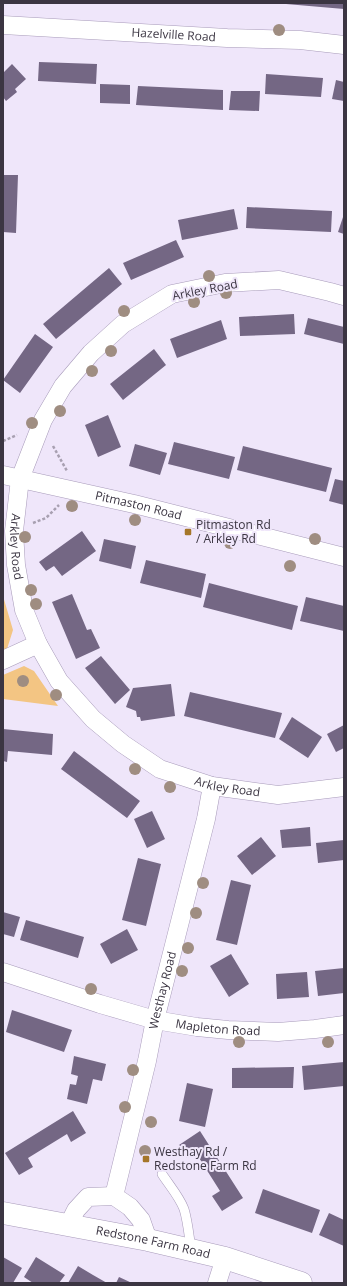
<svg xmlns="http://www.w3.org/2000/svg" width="347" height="1286" viewBox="0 0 347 1286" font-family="'Open Sans',sans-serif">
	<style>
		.green { fill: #f3c583 }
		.building { fill: #746784 }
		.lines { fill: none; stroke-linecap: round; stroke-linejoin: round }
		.lane-casing { stroke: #a89bba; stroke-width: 10 }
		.street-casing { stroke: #a89bba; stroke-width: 19 }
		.secondary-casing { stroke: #a89bba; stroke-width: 23 }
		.path { stroke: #a8a0b1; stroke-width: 2.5; stroke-dasharray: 3 2; stroke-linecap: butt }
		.lane { stroke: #fff; stroke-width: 9 }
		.street { stroke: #fff; stroke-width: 18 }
		.secondary { stroke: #fff; stroke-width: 22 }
		.tree { fill: #9f8d81 }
		.poi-dot { fill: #a57629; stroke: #efe6fa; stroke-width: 1.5 }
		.labels { text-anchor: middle; stroke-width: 4; stroke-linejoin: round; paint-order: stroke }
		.street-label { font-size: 12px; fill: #3b3542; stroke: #efe6fa }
		.poi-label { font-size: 12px; fill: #3b3542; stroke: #efe6fa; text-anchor: start }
	</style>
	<rect width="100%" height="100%" fill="#efe6fa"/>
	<!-- green -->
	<path class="green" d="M 3,596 L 13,630 L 7,649 L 3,651 Z
		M 24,666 L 34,671 L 58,706 L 3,699 L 3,675 Z"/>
	<!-- building -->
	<path class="building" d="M 286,3 L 344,3 L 344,9 L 286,4 Z
		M 39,62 L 97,64 L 96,84 L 38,81 Z
		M 12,64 L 26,79 L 15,89 L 17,92 L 6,101 L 3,97 L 3,73 Z
		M 266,74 L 323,78 L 321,97 L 265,94 Z
		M 336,80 L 344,82 L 344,101 L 332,99 Z
		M 100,84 L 130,85 L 130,104 L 100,103 Z
		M 138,86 L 223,90 L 223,110 L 136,105 Z
		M 231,91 L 260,91 L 259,111 L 229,110 Z
		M 3,175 L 18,175 L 16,233 L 3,232 Z
		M 247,207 L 332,211 L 331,232 L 246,228 Z
		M 234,209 L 238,229 L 182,240 L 178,220 Z
		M 344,214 L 344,234 L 338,232 Z
		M 176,240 L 184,257 L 131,280 L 123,263 Z
		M 109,268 L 122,284 L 56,339 L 43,324 Z
		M 294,314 L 295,334 L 240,336 L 239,317 Z
		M 308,318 L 344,327 L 344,344 L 304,334 Z
		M 221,320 L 227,339 L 177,358 L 170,339 Z
		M 35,334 L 53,347 L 20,393 L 3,380 Z
		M 154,349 L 166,365 L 123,400 L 110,384 Z
		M 108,415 L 121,447 L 98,457 L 85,425 Z
		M 174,442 L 235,457 L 229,479 L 168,464 Z
		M 135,444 L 167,453 L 160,475 L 129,466 Z
		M 243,446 L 332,468 L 326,492 L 237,470 Z
		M 335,479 L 344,481 L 344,505 L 329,501 Z
		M 82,531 L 96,551 L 62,576 L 54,566 L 46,571 L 39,562 Z
		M 104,539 L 136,546 L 131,569 L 99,561 Z
		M 146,560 L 206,574 L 201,598 L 140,583 Z
		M 209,583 L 298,606 L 292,630 L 203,607 Z
		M 72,594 L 87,630 L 91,629 L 100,648 L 76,659 L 52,602 Z
		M 306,597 L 344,606 L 344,631 L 300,621 Z
		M 101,656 L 130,690 L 115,704 L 85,668 Z
		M 171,684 L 175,716 L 141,721 L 140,717 L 137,717 L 136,711 L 126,707 L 133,688 Z
		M 190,692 L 282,713 L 275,738 L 184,716 Z
		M 292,717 L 322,737 L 308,758 L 279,739 Z
		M 344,725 L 344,748 L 336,752 L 327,734 Z
		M 3,729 L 53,734 L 52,755 L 8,751 L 7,762 L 3,761 Z
		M 74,751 L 140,801 L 127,818 L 61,769 Z
		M 152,811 L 165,839 L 147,848 L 134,819 Z
		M 310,827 L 311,846 L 282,848 L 280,830 Z
		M 261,837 L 276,856 L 252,875 L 237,856 Z
		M 344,840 L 344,860 L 318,863 L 316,843 Z
		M 138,858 L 161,864 L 146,926 L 122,920 Z
		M 231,880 L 251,885 L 237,945 L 216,940 Z
		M 3,912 L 20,917 L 14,937 L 3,934 Z
		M 26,920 L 84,937 L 78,958 L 20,940 Z
		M 127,929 L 138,950 L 111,964 L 100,944 Z
		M 231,954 L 249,984 L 229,997 L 210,966 Z
		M 344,968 L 344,993 L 318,996 L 315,971 Z
		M 307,972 L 309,997 L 277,999 L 276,974 Z
		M 12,1010 L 72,1030 L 64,1052 L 6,1032 Z
		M 74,1056 L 106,1064 L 102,1081 L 93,1079 L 87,1104 L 67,1099 L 70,1084 L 76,1085 L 78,1076 L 71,1074 Z
		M 344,1062 L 344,1086 L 304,1090 L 302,1066 Z
		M 294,1067 L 293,1088 L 232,1088 L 232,1068 Z
		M 187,1083 L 213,1089 L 205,1127 L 179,1121 Z
		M 73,1111 L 86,1133 L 71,1142 L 67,1134 L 28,1158 L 33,1167 L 19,1175 L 5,1153 Z
		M 200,1131 L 243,1198 L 222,1211 L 212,1196 L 220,1191 L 196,1153 L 187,1158 L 179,1145 Z
		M 263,1189 L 320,1210 L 312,1233 L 255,1213 Z
		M 329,1213 L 344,1220 L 344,1246 L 319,1235 Z
		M 3,1257 L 22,1268 L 13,1283 L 5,1283 L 3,1282 Z
		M 36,1257 L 65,1275 L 59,1283 L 33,1283 L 24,1277 Z
		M 78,1266 L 93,1275 L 107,1283 L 68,1283 Z
		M 119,1277 L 132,1283 L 116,1283 Z"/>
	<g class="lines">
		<defs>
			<path id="lane" d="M 162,1174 C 169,1185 179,1196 184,1209 C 188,1222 189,1236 191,1249"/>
			<g id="street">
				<path id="s1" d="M 3,25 L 227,38 L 300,40 L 344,45"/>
				<path id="s2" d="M 344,296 L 330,292 L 279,280 L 225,283 L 172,294 L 123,324 L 91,353 L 63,386 L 43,420 L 20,479 L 14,531 L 16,565 L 24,610 L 38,644 L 59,681 L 93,719 L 123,744 L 160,769 L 212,786 L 278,795 L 344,787"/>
				<path id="s3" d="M 3,475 L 134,504 L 344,557"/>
				<path d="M 3,660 L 38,644"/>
				<path id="s4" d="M 3,972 L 100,1004 L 155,1020 L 197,1027 L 228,1030 L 278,1032 L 315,1029 L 344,1025"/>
				<path d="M 68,1226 L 76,1210 L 88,1197 L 114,1196"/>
				<path id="s5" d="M 148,1240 L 141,1220 L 130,1207 L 114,1196 L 147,1061 L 155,1020 L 206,819 L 212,786"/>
				<path d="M 217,1283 L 225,1258"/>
			</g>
			<g id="secondary">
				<path id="s6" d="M 3,1213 L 148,1240 L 225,1258 L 301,1283"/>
			</g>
		</defs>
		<!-- lane casing -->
		<use href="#lane" class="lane-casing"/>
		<!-- street casing -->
		<use href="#street" class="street-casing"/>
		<!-- secondary casing -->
		<use href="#secondary" class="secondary-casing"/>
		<!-- path -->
		<path class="path" d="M 3,441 L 17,435
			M 53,446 L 67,471
			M 33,523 L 46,518 L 59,505"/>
		<!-- lane -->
		<use href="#lane" class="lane"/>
		<!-- street -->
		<use href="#street" class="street"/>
		<!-- secondary -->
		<use href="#secondary" class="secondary"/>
	</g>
	<!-- trees -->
	<g class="tree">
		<circle cx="279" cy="30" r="6"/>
		<circle cx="209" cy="276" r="6"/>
		<circle cx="226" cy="293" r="6"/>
		<circle cx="194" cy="302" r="6"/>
		<circle cx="124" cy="311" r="6"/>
		<circle cx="111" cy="351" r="6"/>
		<circle cx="92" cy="371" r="6"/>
		<circle cx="60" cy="411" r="6"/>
		<circle cx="32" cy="423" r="6"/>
		<circle cx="72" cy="506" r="6"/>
		<circle cx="135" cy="520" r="6"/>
		<circle cx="25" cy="537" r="6"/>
		<circle cx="315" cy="539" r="6"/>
		<circle cx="230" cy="543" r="6"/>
		<circle cx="290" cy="566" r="6"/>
		<circle cx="31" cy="590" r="6"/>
		<circle cx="36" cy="604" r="6"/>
		<circle cx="23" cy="681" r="6"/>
		<circle cx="56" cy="695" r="6"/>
		<circle cx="135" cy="769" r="6"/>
		<circle cx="170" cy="787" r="6"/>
		<circle cx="203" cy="883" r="6"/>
		<circle cx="196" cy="913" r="6"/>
		<circle cx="188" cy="948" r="6"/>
		<circle cx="182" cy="971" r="6"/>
		<circle cx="91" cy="989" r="6"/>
		<circle cx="239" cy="1042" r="6"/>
		<circle cx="328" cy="1042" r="6"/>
		<circle cx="133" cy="1070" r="6"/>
		<circle cx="125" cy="1107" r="6"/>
		<circle cx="151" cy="1122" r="6"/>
		<circle cx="145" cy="1151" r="6"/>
	</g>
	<!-- markers -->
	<g class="poi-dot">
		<rect x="184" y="528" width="8" height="8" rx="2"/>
		<rect x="142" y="1155" width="8" height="8" rx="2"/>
	</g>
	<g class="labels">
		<!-- street labels -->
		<g class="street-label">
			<text dy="4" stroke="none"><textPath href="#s1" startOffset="171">Hazelville Road</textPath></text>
			<text transform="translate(205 290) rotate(-11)" y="4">Arkley Road</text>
			<text dy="4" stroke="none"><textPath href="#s3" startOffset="139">Pitmaston Road</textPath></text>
			<text dy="4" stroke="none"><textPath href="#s2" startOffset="490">Arkley Road</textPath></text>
			<text dy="4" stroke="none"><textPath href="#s2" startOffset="838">Arkley Road</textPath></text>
			<text dy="4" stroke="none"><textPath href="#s5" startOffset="269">Westhay Road</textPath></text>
			<text dy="4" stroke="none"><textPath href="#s4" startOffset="223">Mapleton Road</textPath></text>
			<text dy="4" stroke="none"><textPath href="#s6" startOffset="153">Redstone Farm Road</textPath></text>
		</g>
		<!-- poi labels -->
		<g class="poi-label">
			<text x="196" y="529">Pitmaston Rd<tspan x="196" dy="14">/ Arkley Rd</tspan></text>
			<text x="154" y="1156">Westhay Rd /<tspan x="154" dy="14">Redstone Farm Rd</tspan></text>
		</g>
	</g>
	<!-- border -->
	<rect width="347" height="1286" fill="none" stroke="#3b3542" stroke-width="8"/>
</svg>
